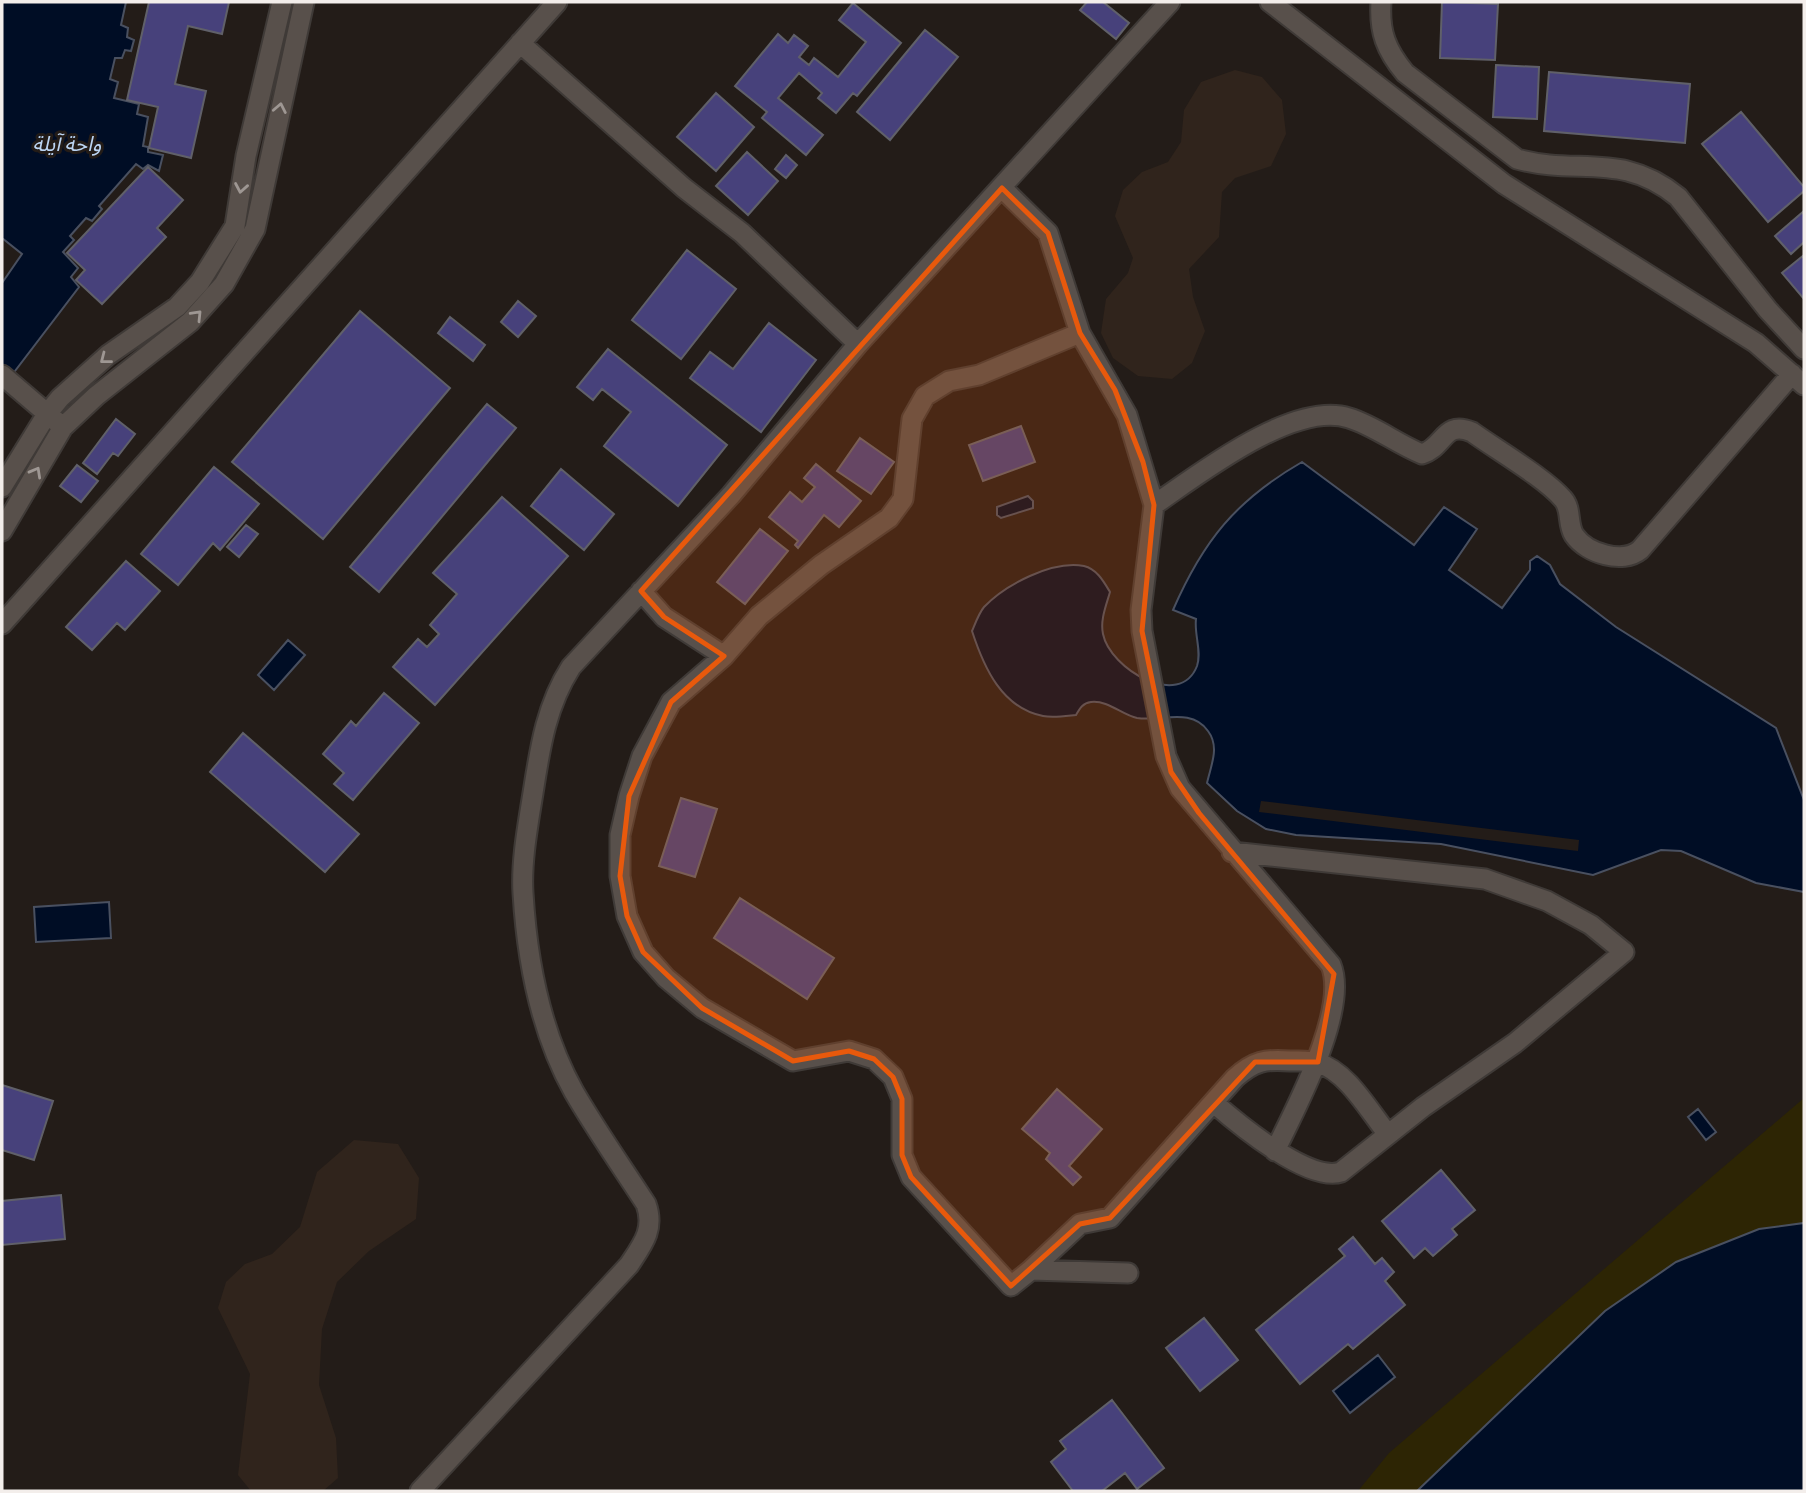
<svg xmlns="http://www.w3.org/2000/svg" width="1806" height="1493" viewBox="0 0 1806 1493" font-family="'Source Sans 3','Noto Sans Arabic',sans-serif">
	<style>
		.built { fill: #30241c }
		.sand { fill: #2d2504 }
		.water { fill: #000d25; stroke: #495060; stroke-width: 2 }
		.pier { fill: #231c18 }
		.building { fill: #47417b; stroke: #606069; stroke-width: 2 }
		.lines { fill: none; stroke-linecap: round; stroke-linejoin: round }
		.minor-casing { stroke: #3f3a37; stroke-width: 23 }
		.minor { stroke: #58504b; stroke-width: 19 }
		.oneway { stroke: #9e9793 }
		.marked { fill: #e8590c; fill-opacity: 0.2; stroke: #e8590c; stroke-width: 5; stroke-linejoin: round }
		.labels { text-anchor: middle; stroke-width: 6; stroke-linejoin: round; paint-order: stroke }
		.water-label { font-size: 21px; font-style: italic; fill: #bbd4f2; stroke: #231c18 }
	</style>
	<rect width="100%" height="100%" fill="#231c18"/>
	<!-- built -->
	<path class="built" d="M 1235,70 L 1262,77 L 1282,100 L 1286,134 L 1271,166 L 1235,178 L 1222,192 L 1219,237 L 1189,269 L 1193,297 L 1205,331 L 1192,363 L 1172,379 L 1138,376 L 1113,358 L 1101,333 L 1106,299 L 1128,273 L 1133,258 L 1115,216 L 1123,190 L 1142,172 L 1168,162 L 1181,142 L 1184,110 L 1201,82 Z
		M 354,1140 L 398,1144 L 419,1178 L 416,1219 L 369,1251 L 337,1282 L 322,1329 L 319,1385 L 336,1438 L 338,1478 L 323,1491 L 251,1491 L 238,1475 L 250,1374 L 218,1308 L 226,1282 L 245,1264 L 272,1254 L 300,1227 L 317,1172 Z"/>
	<!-- sand -->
	<path class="sand" d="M 1804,1098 L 1804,1223 L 1759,1229 L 1548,1364 L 1417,1491 L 1358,1491 L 1389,1453 Z"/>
	<!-- water -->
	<path class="water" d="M 2,2 L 126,2 L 121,25 L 128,28 L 127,37 L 134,40 L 131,51 L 125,50 L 122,58 L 115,58 L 110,79 L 118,82 L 114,98 L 139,104 L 137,114 L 148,117 L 143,146 L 148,147 L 148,152 L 163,155 L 159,171 L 148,165 L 143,169 L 136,164 L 99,206 L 102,209 L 92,221 L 86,218 L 70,236 L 74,240 L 63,252 L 78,268 L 71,277 L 79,287 L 2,388 L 2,283 L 22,254 L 2,238 Z
		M 1302,462 L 1414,545 L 1444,507 L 1477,529 L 1449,570 L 1502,608 L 1530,570 L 1530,561 L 1537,556 L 1550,565 L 1560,584 L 1616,627 L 1776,728 L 1804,800 L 1804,892 L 1756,883 L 1681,851 L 1661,850 L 1593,875 L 1441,844 L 1296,835 L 1266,829 L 1237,811 L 1207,783 C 1211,765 1220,747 1208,731 C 1191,707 1161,722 1137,718 C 1122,715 1108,700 1091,702 C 1083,703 1080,708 1076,715 C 1066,716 1053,718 1043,716 C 1002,708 984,668 972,631 C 975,624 979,613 984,607 C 1005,585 1052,560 1084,566 C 1097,569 1104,582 1110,592 C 1106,606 1100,620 1103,634 C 1110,669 1180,710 1197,666 C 1202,652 1194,634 1196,619 L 1173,610 C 1203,541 1236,500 1302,462 Z
		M 1028,496 L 1033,501 L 1033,508 L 1001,518 L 997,515 L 997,507 Z
		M 288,640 L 305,655 L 274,690 L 258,675 Z
		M 109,902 L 111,938 L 36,942 L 34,907 Z
		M 1698,1109 L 1716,1132 L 1706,1140 L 1688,1117 Z
		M 1804,1223 L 1804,1491 L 1417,1491 L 1605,1311 L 1676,1262 L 1759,1229 Z
		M 1378,1355 L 1395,1377 L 1350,1413 L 1333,1391 Z"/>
	<!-- pier -->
	<path class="pier" d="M 1261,801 L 1579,840 L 1578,851 L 1259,812 Z"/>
	<!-- building -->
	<path class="building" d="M 149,2 L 229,2 L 222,34 L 188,26 L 175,84 L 206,91 L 191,158 L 149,148 L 158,107 L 127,100 Z
		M 1087,2 L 1103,2 L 1129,23 L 1116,39 L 1080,10 Z
		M 1442,2 L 1498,4 L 1495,60 L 1440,58 Z
		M 853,3 L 901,43 L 857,96 L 853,93 L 836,113 L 818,98 L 822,93 L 799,73 L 778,98 L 823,135 L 806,155 L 762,118 L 767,112 L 735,86 L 778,34 L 788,43 L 794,35 L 808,46 L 799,57 L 809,65 L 814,58 L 838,77 L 866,42 L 839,20 Z
		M 925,30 L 958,57 L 890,140 L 857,112 Z
		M 1496,65 L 1539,67 L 1537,119 L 1493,117 Z
		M 1549,72 L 1690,84 L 1685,143 L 1544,131 Z
		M 716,93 L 754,127 L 716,171 L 677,137 Z
		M 1741,112 L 1804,187 L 1804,191 L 1768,222 L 1702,144 Z
		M 747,152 L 778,181 L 748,215 L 716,186 Z
		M 786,155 L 797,165 L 786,178 L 775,169 Z
		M 148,167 L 183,200 L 157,228 L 166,237 L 102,304 L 76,280 L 85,270 L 67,253 Z
		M 1804,211 L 1804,242 L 1791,254 L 1775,236 Z
		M 687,250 L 736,289 L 681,359 L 632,320 Z
		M 1804,255 L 1804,299 L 1782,273 Z
		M 518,301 L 536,316 L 518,337 L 501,322 Z
		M 360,311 L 450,388 L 323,539 L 232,462 Z
		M 450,317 L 485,345 L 473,361 L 438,333 Z
		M 769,323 L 816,360 L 761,432 L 690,378 L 710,352 L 733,369 Z
		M 608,349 L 727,445 L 678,506 L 604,446 L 631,412 L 602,389 L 593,400 L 577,387 Z
		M 487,404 L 516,428 L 379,592 L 350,567 Z
		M 116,419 L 135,434 L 118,456 L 113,453 L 97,474 L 83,463 Z
		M 1021,426 L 1035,462 L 983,481 L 969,445 Z
		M 860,438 L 894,462 L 871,494 L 837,471 Z
		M 816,464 L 861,501 L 839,527 L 824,515 L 798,548 L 795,545 L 798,541 L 769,517 L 790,492 L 802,502 L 815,487 L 804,478 Z
		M 77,465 L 98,481 L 81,502 L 60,486 Z
		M 214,467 L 259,504 L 220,550 L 213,543 L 178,585 L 141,554 Z
		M 561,469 L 614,514 L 584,550 L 531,506 Z
		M 502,497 L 568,556 L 435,705 L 393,667 L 418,639 L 427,647 L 439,634 L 430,625 L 457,594 L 433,573 Z
		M 246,525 L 258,534 L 239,557 L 227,547 Z
		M 760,529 L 788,551 L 745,604 L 717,582 Z
		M 126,561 L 160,591 L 125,630 L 117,623 L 92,650 L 66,627 Z
		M 384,693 L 419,723 L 353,800 L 334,784 L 344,773 L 323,754 L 351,721 L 356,726 Z
		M 243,733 L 359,834 L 325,872 L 210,772 Z
		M 681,798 L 717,809 L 695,877 L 659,866 Z
		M 740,898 L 834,958 L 807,999 L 714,938 Z
		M 2,1085 L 53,1101 L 34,1160 L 2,1150 Z
		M 1057,1089 L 1102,1129 L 1069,1166 L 1081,1177 L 1073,1185 L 1046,1159 L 1050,1153 L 1022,1129 Z
		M 1441,1170 L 1475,1210 L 1452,1229 L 1457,1235 L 1433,1256 L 1425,1248 L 1414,1258 L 1382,1221 Z
		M 61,1195 L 65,1239 L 2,1245 L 2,1201 Z
		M 1353,1237 L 1375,1264 L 1382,1258 L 1394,1272 L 1385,1281 L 1405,1305 L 1353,1349 L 1348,1344 L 1300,1384 L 1256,1330 L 1345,1256 L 1339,1249 Z
		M 1204,1318 L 1238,1360 L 1200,1391 L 1166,1348 Z
		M 1112,1400 L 1164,1468 L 1137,1489 L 1125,1473 L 1102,1491 L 1073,1491 L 1051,1462 L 1066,1449 L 1060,1441 Z"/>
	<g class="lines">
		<defs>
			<path id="minor" d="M 1270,2 L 1504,184 L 1756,343 L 1804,385
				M 1381,2 C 1379,32 1386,50 1405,73 L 1517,159 C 1578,176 1622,151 1678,197 L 1768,310 L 1804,349
				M 520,43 L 684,188 L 742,233 L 858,344
				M 1002,188 L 1048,233 L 1080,333
				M 2,375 L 57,422
				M 2,487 L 47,414 L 60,398 L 108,355 L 177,307 L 200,282 L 235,226 L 246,156 L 282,2
				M 1154,505 L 1141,610 L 1142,631 L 1166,756 L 1180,788 L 1331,965 C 1349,1010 1295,1109 1275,1151
				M 2,531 L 63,427 L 96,396 L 190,322 L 224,284 L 255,229 L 304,2
				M 641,591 L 664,617 L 724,656
				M 2,624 L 557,2
				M 1214,1103 C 1238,1124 1309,1183 1341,1172 L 1423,1107 L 1515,1043 L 1624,952 L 1591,925 L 1547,901 L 1485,879 L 1232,852
				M 1031,1270 L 1080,1224 L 1110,1218 L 1235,1078 C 1254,1061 1265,1059 1290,1061 C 1299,1061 1309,1060 1318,1063 C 1347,1071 1369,1111 1387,1133
				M 1128,1273 L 1031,1270 L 1011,1286 L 911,1177 L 902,1155 L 902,1099 L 893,1077 L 874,1059 L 849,1051 L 793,1061 L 702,1008 L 666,978 L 643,952 L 627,916 L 620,876 L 620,835 L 629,796 L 642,756 L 671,702 L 724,656 L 759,616 L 821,565 L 889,518 L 903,499 L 912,419 L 925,396 L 949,381 L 979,375 L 1080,333 L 1127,415 L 1154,505 C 1199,474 1294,400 1349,418 C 1375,426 1397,444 1422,454 C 1445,447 1443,420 1472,432 C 1497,450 1545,478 1563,499 C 1572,509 1567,524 1574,535 C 1587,554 1623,564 1640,550 L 1792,374
				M 420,1491 L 629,1265 C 643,1244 655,1229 646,1204 C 622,1167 596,1130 574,1092 C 541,1033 527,960 523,893 C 521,861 528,825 533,793 C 540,748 546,706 571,667 L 731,495 L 858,344 L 1170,2"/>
		</defs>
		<!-- minor casing -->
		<use href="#minor" class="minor-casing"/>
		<!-- minor -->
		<use href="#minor" class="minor"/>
	</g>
	<!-- one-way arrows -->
	<defs><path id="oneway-chevron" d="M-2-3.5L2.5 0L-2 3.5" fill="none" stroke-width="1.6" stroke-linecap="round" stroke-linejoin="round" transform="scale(1.75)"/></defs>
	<g class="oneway">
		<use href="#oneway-chevron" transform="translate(280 108) rotate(-79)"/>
		<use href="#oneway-chevron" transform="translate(241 188) rotate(100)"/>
		<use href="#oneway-chevron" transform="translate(197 315) rotate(-46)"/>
		<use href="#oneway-chevron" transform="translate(105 359) rotate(142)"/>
		<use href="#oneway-chevron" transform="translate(36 472) rotate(-61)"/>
	</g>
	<!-- marked area -->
	<path class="marked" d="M 1002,188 L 1048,233 L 1080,333 L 1115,390 L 1143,462 L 1154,505 L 1142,631 L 1171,772 L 1199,813 L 1334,974 L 1318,1062 L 1255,1062 L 1110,1218 L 1080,1224 L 1011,1286 L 911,1177 L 902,1155 L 902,1099 L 893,1077 L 874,1059 L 849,1051 L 793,1061 L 702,1008 L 643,952 L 627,916 L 620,876 L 629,796 L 671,702 L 724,656 L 664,617 L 641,591 Z"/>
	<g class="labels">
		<!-- water labels -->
		<g class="water-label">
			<text x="67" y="151">واحة آيلة</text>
		</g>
	</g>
	<!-- border -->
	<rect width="1806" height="1493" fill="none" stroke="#f3eeeb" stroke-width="7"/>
</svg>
